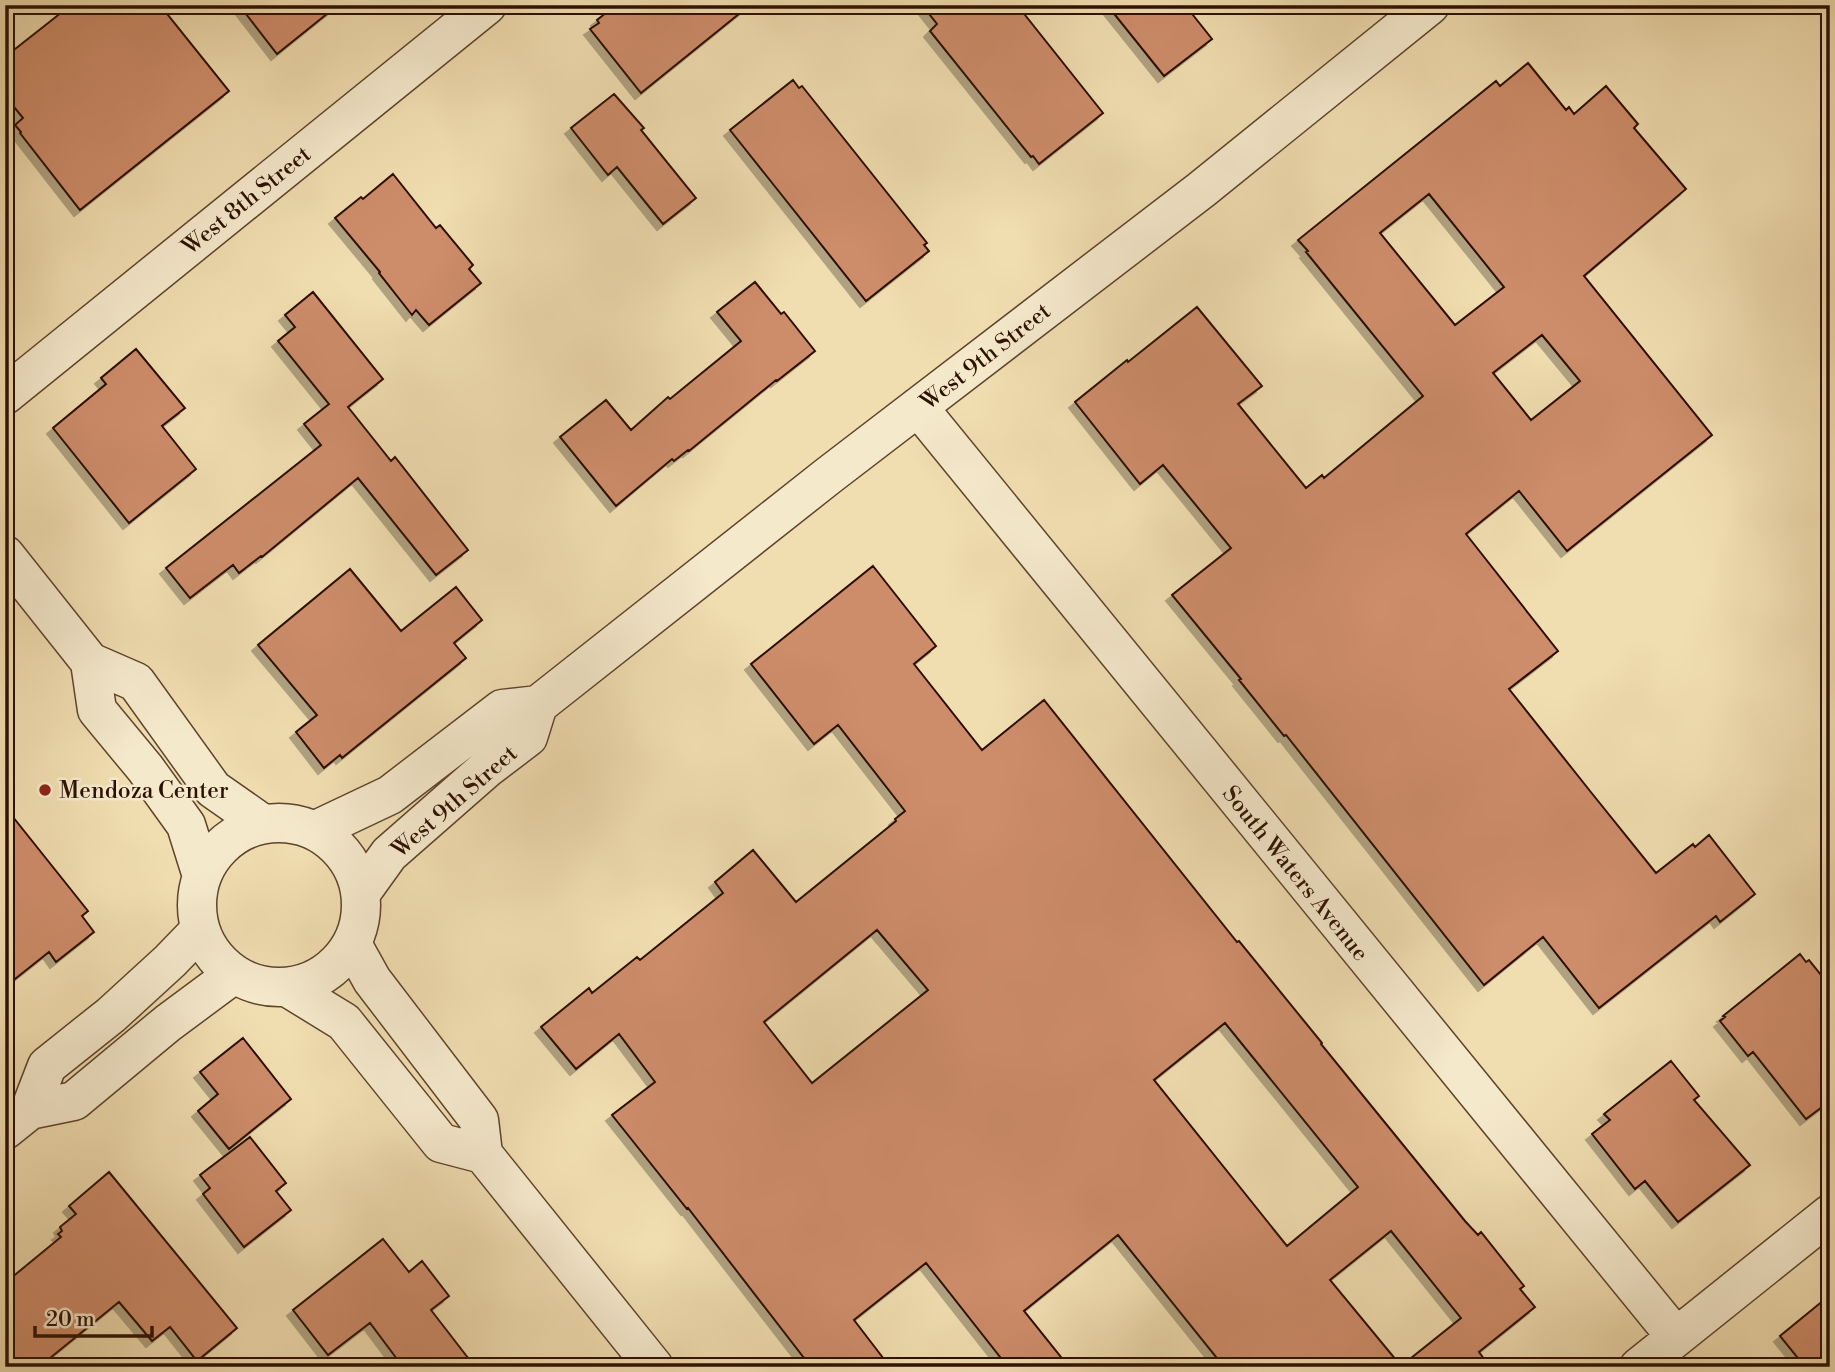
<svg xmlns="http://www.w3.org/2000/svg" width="1835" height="1372" viewBox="0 0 1835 1372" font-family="'Libre Bodoni',serif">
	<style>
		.building { fill: #cd8c6a; stroke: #2d1100; stroke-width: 2; fill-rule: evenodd; filter: url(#shadow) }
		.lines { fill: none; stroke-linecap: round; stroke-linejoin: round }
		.minor-casing { stroke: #5e442c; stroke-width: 41 }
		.minor { stroke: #f5e9cc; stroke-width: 38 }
		.poi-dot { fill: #8f2418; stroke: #f5e9cc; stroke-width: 2.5 }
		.labels { text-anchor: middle; stroke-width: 5; stroke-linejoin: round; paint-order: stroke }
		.street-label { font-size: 23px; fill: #2d1100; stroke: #f5e9cc }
		.poi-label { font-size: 23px; fill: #2d1100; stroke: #f5e9cc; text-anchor: start }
	</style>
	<defs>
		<filter id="shadow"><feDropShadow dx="-6" dy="6" stdDeviation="0" flood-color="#0004"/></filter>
	</defs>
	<rect width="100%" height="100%" fill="#f0ddb0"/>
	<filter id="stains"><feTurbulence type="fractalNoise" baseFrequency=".00286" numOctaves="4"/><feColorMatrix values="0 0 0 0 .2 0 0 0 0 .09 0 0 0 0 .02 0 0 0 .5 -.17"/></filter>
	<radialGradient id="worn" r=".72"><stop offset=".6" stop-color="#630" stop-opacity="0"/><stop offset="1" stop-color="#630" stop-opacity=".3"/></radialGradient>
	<!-- building -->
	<path class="building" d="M 71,5 L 160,5 L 229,91 L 80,210 L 20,133 L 21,132 L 15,125 L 23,118 L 5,96 L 5,57 Z
		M 239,5 L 338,5 L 277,54 Z
		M 616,5 L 750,5 L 641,93 L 590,29 L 599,23 L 597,20 Z
		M 922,5 L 1017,5 L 1103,113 L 1039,164 L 1033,156 L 1031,157 L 930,31 L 937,24 Z
		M 1107,5 L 1185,5 L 1212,39 L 1164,76 Z
		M 1528,63 L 1566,110 L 1569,107 L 1574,114 L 1606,86 L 1638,124 L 1634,128 L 1686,189 L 1584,276 L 1712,435 L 1567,551 L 1519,491 L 1466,534 L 1558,651 L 1509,689 L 1590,791 L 1656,873 L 1693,844 L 1695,847 L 1709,835 L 1755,894 L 1720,922 L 1716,916 L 1599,1008 L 1543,937 L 1484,985 L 1286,735 L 1284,736 L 1239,680 L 1241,679 L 1172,595 L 1231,548 L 1163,465 L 1140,484 L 1075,402 L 1127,360 L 1128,362 L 1197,307 L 1262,386 L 1238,404 L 1306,488 L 1322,475 L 1324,478 L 1423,396 L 1306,252 L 1308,251 L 1298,240 L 1496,81 L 1500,86 ZM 1429,194 L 1504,287 L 1455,325 L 1380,233 ZM 1542,335 L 1580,381 L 1531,420 L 1493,373 Z
		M 793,80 L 799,88 L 802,86 L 927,243 L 924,245 L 929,251 L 866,301 L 730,130 Z
		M 614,94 L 644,128 L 641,130 L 696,198 L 663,224 L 617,167 L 608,175 L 571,128 Z
		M 393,174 L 436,228 L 440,225 L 473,265 L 469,269 L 481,283 L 429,325 L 416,310 L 412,315 L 379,273 L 380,272 L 335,218 L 361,197 L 363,199 Z
		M 755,282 L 781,314 L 784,312 L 815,351 L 777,381 L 776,380 L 689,451 L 688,450 L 674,461 L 672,459 L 616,506 L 560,437 L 606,400 L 631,430 L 668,397 L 670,399 L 741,341 L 717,312 Z
		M 313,292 L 383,379 L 348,407 L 391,461 L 395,457 L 468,550 L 436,575 L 358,478 L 262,557 L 261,556 L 239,573 L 233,565 L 190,598 L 166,568 L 321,445 L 304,424 L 329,404 L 278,341 L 295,327 L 285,315 Z
		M 136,349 L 185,408 L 162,426 L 196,469 L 129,523 L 53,428 L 106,384 L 101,378 Z
		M 873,566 L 936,646 L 914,664 L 982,750 L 1044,700 L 1237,942 L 1239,941 L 1322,1043 L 1321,1044 L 1465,1221 L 1478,1235 L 1481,1232 L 1524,1286 L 1520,1289 L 1535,1307 L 1479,1352 L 1490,1367 L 1224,1367 L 1118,1235 L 1024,1311 L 1069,1367 L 1008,1367 L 926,1263 L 854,1320 L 890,1367 L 811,1367 L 688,1208 L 687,1209 L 612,1115 L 655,1082 L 619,1034 L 576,1069 L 541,1027 L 589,988 L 592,993 L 637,957 L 640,960 L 723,893 L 715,882 L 753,850 L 796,902 L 896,821 L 895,819 L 905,811 L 838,725 L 814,744 L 751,664 ZM 877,930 L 928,990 L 812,1083 L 764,1022 ZM 1225,1023 L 1358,1187 L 1287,1246 L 1154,1080 ZM 1391,1231 L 1461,1318 L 1401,1366 L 1330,1280 Z
		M 350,569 L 401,631 L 456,587 L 482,620 L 454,643 L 466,658 L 342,758 L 340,755 L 324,768 L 296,732 L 317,715 L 258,645 Z
		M 5,807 L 88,911 L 82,916 L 94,932 L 56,962 L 49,952 L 5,987 Z
		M 1800,954 L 1806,962 L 1809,960 L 1830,986 L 1830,1101 L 1806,1119 L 1753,1052 L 1748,1056 L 1720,1021 L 1725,1017 L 1723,1016 Z
		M 243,1038 L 291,1099 L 229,1149 L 198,1111 L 218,1094 L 200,1072 Z
		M 1671,1061 L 1699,1096 L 1694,1100 L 1750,1165 L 1678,1222 L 1645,1181 L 1635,1189 L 1592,1134 L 1610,1120 L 1604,1114 Z
		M 250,1137 L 286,1183 L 276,1191 L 291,1210 L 244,1247 L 203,1194 L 210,1188 L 200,1175 Z
		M 109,1172 L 237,1328 L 197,1361 L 170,1327 L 152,1341 L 119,1302 L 39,1367 L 5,1367 L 5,1283 L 61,1237 L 58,1234 L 62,1231 L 60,1227 L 76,1214 L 69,1206 Z
		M 383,1239 L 409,1272 L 422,1261 L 449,1296 L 431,1310 L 475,1367 L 403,1367 L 370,1323 L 328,1355 L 293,1310 Z
		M 1830,1295 L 1830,1367 L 1805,1367 L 1780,1336 Z"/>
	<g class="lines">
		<defs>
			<path id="minor" d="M 5,395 L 487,5
				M 918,407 L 1676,1337
				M 5,555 L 90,662 L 136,682 L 213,789 L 263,824
				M 90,662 L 97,710 L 145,768 L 186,825 L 202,876
				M197 905a82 82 0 1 1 164 0a82 82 0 1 1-164 0Z
				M 316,830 L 390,795 L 502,709 L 538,705 L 828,476 L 1201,190 L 1430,5
				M 361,893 L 389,854 L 486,769 L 528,737 L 538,705
				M 352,944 L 372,980 L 479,1120 L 483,1154 L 654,1367
				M 287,987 L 344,1022 L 441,1143 L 483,1154
				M 30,1110 L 74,1101 L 168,1023 L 234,974
				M 5,1130 L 30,1110 L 47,1066 L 111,1015 L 170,961 L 200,930
				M 1639,1367 L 1830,1214"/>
		</defs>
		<!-- minor casing -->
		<use href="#minor" class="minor-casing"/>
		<!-- minor -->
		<use href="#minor" class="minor"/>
	</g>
	<!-- markers -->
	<circle class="poi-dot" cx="45" cy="790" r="7"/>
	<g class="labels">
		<!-- street labels -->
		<g class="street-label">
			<text transform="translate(246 200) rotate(-39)" y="8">West 8th Street</text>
			<text transform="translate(985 356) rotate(-38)" y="8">West 9th Street</text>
			<text transform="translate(454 801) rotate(-41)" y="8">West 9th Street</text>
			<text transform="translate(1296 873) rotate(51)" y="8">South Waters Avenue</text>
		</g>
		<!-- poi labels -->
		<g class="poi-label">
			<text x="59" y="798">Mendoza Center</text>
		</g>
	</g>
	<!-- margin -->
	<rect width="1835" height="1372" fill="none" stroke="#f0ddb0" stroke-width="28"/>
	<rect x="7" y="7" width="1821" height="1358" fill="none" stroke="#2d1100" stroke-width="3.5"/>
	<rect x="14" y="14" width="1807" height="1344" fill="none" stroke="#2d1100" stroke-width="2"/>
	<!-- scale -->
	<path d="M35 1326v10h117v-10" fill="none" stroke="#2d1100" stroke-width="3.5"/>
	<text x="46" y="1326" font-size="21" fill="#2d1100" stroke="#f5e9cc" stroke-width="5" paint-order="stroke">20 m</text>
	<rect width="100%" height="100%" filter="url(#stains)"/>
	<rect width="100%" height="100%" fill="url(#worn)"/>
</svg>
